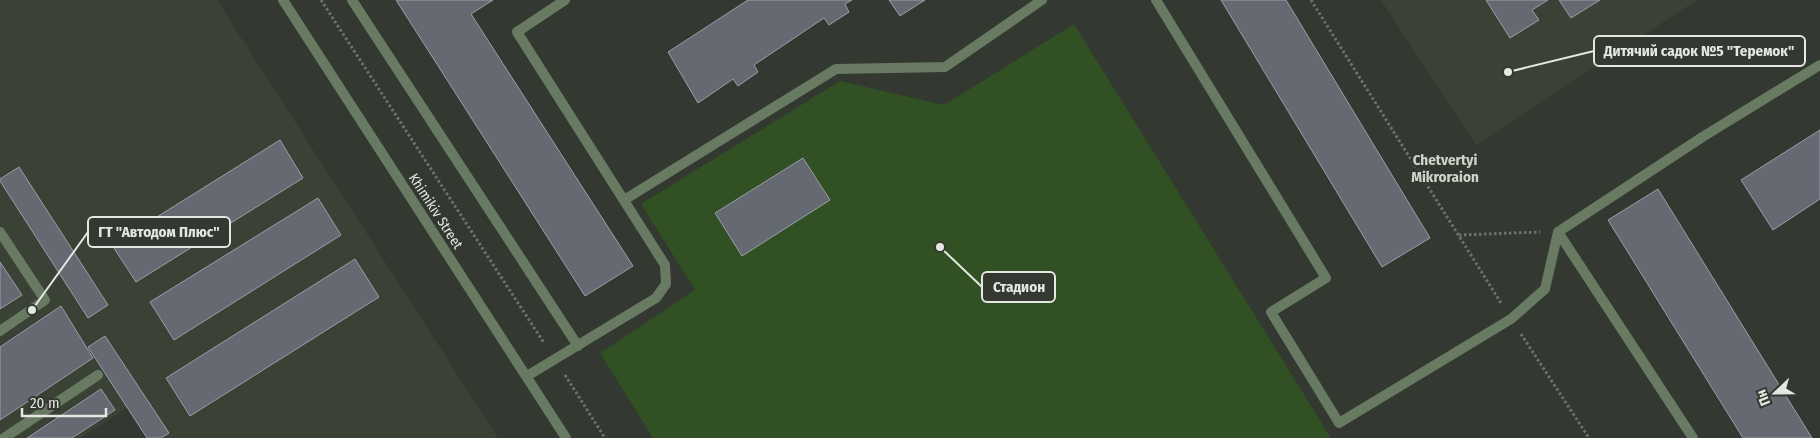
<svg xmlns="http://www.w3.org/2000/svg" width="1820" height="438" viewBox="0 0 1820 438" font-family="'Fira Sans Condensed',sans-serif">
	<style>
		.built { fill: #394235 }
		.green { fill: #315023 }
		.building { fill: #646972; stroke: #9a9fa8 }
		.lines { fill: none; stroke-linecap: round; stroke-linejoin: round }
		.path { stroke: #6e726c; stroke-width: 3; stroke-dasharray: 2.5 2.5; stroke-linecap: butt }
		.lane { stroke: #687a61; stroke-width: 10 }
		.street { stroke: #687a61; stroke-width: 10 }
		.labels { text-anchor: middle; stroke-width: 5; stroke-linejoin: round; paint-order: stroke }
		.street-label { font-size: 14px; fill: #e4e7e2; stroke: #333831 }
		.neighbourhood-label { font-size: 15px; font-weight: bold; fill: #cdd4ca; stroke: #333831 }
		.leader { fill: none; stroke: #e4e7e2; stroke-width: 2 }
		.callout-dot { fill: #e4e7e2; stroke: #333831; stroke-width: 2 }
		.callout { fill: #333831; stroke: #e4e7e2; stroke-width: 2 }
		.callout-label { font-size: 15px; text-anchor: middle; font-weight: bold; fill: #e4e7e2 }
	</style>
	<rect width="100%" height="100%" fill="#333831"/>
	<!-- built -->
	<path class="built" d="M 0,0 L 217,0 L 498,438 L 146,438 L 127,408 L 80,438 L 0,438 Z
		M 1381,0 L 1697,0 L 1476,145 Z"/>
	<!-- green -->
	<path class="green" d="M 1074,24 L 1331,438 L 653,438 L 600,353 L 695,290 L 641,204 L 840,81 L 944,105 Z"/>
	<!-- building -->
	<path class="building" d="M 396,0 L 493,0 L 471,14 L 633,266 L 585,296 Z
		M 748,0 L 852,0 L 845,4 L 849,12 L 829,25 L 824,18 L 754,65 L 758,72 L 738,86 L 733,79 L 698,103 L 668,52 Z
		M 889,0 L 925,0 L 900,16 Z
		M 1221,0 L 1286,0 L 1430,238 L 1382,267 Z
		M 1486,0 L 1548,0 L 1532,10 L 1539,20 L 1510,38 Z
		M 1559,0 L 1600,0 L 1571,18 Z
		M 1820,130 L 1820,199 L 1773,230 L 1741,180 Z
		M 280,140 L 303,178 L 136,282 L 112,245 Z
		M 803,158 L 830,200 L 742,256 L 715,213 Z
		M 19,167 L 108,305 L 88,318 L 0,181 L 0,179 Z
		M 1658,189 L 1812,438 L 1743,438 L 1608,220 Z
		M 318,198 L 341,235 L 174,340 L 150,302 Z
		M 355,259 L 379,297 L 190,416 L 166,378 Z
		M 0,262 L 22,295 L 0,309 Z
		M 61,306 L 93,358 L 0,420 L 0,347 Z
		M 105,336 L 169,433 L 161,438 L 147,438 L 88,347 Z
		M 101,389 L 115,410 L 72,438 L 27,438 Z"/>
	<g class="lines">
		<!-- path -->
		<path class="path" d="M 321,0 L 544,343
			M 1311,0 L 1501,303
			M 1459,235 L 1540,232
			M 1521,334 L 1589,438
			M 565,375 L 605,438"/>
		<!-- lane -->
		<path class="lane" d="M 352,0 L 578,346
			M 1156,0 L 1326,278 L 1271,312 L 1339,423 L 1511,319 L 1545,289 L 1558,232 L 1704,136 L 1820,65
			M 624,200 L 836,69 L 945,67 L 1042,0
			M 0,232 L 45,300 L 0,331
			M 1558,232 L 1693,438
			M 527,376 L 656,298 L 666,284 L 665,265 L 517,32 L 565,0
			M 4,438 L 98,375"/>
		<!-- street -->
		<path class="street" d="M 283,0 L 566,438"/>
	</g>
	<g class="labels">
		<!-- street labels -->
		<g class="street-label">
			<text transform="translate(436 211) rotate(57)" y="5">Khimikiv Street</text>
		</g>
		<!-- neighbourhood labels -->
		<g class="neighbourhood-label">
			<text x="1445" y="165">Chetvertyi<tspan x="1445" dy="17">Mikroraion</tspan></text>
		</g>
	</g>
	<!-- callouts -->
	<path class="leader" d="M1508 72L1594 51M32 310L88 232M940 247L982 287"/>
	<g class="callout-dot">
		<circle cx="1508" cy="72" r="5"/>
		<circle cx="32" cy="310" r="5"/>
		<circle cx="940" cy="247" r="5"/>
	</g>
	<g class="callout">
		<rect x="1594" y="36" width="211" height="30" rx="5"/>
		<rect x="88" y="217" width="142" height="30" rx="5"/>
		<rect x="982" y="272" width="73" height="30" rx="5"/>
	</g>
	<g class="callout-label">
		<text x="1699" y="56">Дитячий садок №5 "Теремок"</text>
		<text x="159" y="237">ГТ "Автодом Плюс"</text>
		<text x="1019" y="292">Стадион</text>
	</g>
	<!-- north arrow -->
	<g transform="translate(1775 393) rotate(248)" stroke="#333831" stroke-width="4" paint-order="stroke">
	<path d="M0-4L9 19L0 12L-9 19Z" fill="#e4e7e2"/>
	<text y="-8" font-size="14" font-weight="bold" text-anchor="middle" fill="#e4e7e2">Пн</text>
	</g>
	<!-- scale -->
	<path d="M22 408v8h84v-8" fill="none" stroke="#e4e7e2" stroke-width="2.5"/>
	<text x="30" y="408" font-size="15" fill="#e4e7e2" stroke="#333831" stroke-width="4" paint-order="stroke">20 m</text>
</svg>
